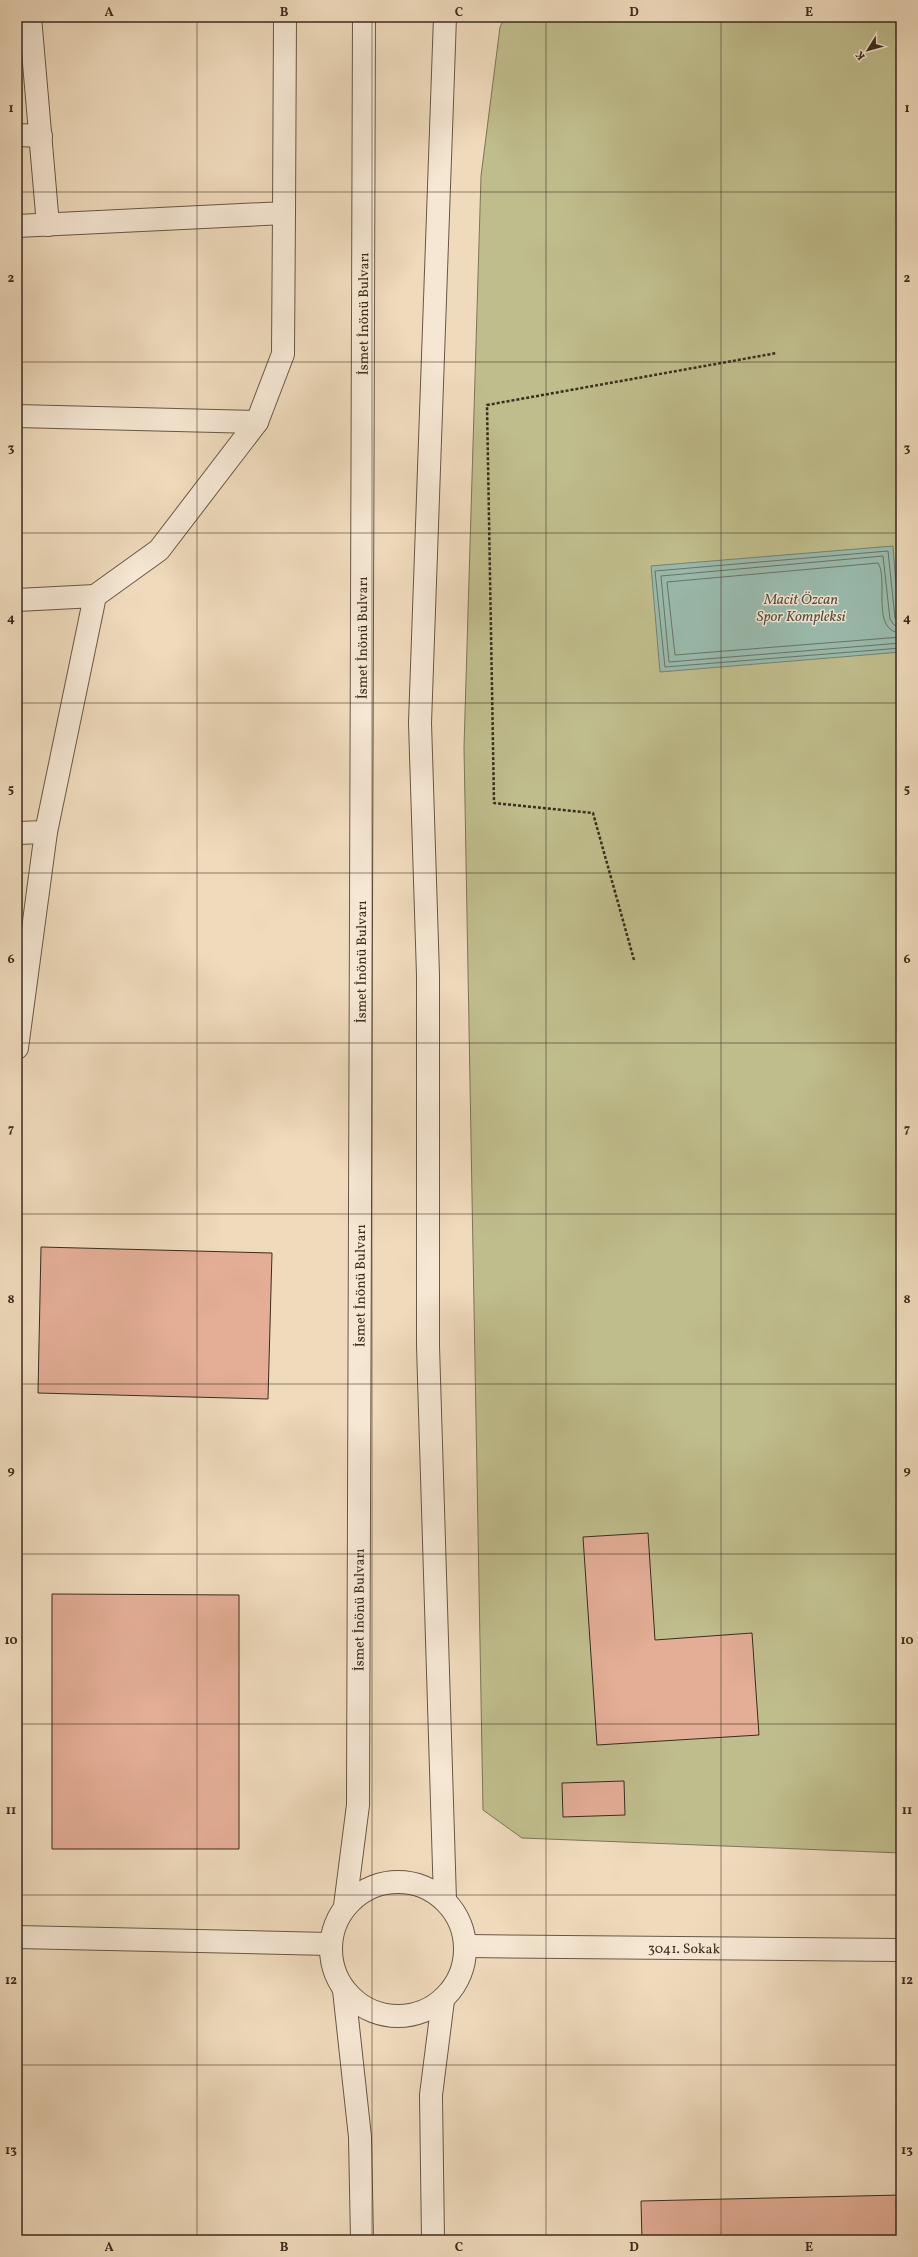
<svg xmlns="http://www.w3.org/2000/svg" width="918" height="2257" viewBox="0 0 918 2257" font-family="Vollkorn,serif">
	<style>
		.green { fill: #c0bd8c; stroke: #7e7554 }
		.water { fill: #9abbae; stroke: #748274 }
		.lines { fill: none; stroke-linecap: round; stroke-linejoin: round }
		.shore { stroke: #6a7466; stroke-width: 1 }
		.building { fill: #e3ad96; stroke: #3b2d1d }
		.minor-casing { stroke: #685845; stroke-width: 24 }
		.tertiary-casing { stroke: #685845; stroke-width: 24 }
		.path { stroke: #3b2d1d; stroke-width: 2.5; stroke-dasharray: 3 2; stroke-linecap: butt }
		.minor { stroke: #f5e7d3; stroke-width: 22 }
		.tertiary { stroke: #f5e7d3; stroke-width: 22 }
		.grid { fill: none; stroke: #3b2d1d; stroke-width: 1; stroke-opacity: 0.55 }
		.labels { text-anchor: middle; stroke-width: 3; stroke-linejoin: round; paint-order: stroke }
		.street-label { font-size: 14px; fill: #3b2d1d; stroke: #f5e7d3 }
		.water-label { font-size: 15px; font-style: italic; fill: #535041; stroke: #f5e7d3 }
		.neatline { fill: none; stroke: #3b2d1d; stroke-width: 1.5 }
		.grid-label { font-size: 13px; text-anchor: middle; font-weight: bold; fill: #3b2d1d }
	</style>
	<rect width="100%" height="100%" fill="#efdabc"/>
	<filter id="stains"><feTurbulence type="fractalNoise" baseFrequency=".005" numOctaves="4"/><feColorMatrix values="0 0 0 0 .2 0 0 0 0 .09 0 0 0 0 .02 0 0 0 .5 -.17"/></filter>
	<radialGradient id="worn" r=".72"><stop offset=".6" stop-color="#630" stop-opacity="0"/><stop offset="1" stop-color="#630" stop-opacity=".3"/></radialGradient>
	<!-- green -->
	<path class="green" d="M 505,17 L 901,17 L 901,1853 L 522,1838 L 483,1810 L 464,747 L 481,176 L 500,27 Z"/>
	<!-- water -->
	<path class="water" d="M 893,546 L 901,652 L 660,672 L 651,566 Z"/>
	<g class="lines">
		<!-- shore -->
		<path class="shore" d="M 901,622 L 897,621 L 895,618 L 888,551 L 655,571 L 665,667 L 901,648
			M 901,627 L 894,625 L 890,619 L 883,556 L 661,576 L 669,662 L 901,643
			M 901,633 C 870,632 889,579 878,563 L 667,582 L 675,655 L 901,637"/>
	</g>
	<!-- building -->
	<path class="building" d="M 41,1247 L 272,1253 L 268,1399 L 38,1393 Z
		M 648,1533 L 655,1640 L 752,1633 L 759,1735 L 597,1745 L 583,1537 Z
		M 52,1594 L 239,1595 L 239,1849 L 52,1849 Z
		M 624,1781 L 625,1815 L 563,1817 L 562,1783 Z
		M 901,2195 L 901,2240 L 642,2240 L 641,2201 Z"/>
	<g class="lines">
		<defs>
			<g id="minor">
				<path d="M 30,17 L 48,225"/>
				<path d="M 17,135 L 41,136"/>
				<path d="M 17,226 L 284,213 L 285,17"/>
				<path d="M 17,416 L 257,422"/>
				<path d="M 17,600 L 95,596"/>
				<path d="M 17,833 L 46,832"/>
				<path d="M 17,1048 L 46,832 L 95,596 L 159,550 L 257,422 L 283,354 L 284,213"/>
				<path d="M 17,1937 L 329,1944"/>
				<path id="s1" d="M 467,1946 L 901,1950"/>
			</g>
			<g id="tertiary">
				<circle cx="398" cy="1949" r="67"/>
				<path d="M 445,1900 L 428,1346 L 428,975 L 420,723 L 445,17"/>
				<path id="s2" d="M 345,1906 L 358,1805 L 364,17"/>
				<path d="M 344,1990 L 360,2137 L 362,2240"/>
				<path d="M 433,2240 L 431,2095 L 443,2000"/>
			</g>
		</defs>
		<!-- minor casing -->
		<use href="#minor" class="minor-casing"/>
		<!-- tertiary casing -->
		<use href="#tertiary" class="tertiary-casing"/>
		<!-- path -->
		<path class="path" d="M 634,960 L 593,813 L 494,803 L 487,405 L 777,353"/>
		<!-- minor -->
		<use href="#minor" class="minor"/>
		<!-- tertiary -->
		<use href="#tertiary" class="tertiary"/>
	</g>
	<!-- grid -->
	<path class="grid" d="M 197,17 L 197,2240M 372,17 L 372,2240M 546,17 L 546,2240M 721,17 L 721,2240M 17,192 L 901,192M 17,362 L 901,362M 17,533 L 901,533M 17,703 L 901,703M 17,873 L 901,873M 17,1043 L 901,1043M 17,1214 L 901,1214M 17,1384 L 901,1384M 17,1554 L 901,1554M 17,1724 L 901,1724M 17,1895 L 901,1895M 17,2065 L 901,2065"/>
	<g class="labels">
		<!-- street labels -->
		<g class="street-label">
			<text dy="5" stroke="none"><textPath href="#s2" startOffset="1593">İsmet İnönü Bulvarı</textPath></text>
			<text dy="5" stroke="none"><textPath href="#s2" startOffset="1269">İsmet İnönü Bulvarı</textPath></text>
			<text dy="5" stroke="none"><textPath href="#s2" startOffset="945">İsmet İnönü Bulvarı</textPath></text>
			<text dy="5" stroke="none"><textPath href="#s2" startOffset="621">İsmet İnönü Bulvarı</textPath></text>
			<text dy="5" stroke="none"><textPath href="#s2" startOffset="297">İsmet İnönü Bulvarı</textPath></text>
			<text dy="5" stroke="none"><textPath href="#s1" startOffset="217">3041. Sokak</textPath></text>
		</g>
		<!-- water labels -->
		<g class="water-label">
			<text x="801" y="604">Macit Özcan<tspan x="801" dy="17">Spor Kompleksi</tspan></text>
		</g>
	</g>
	<!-- margin -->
	<rect width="918" height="2257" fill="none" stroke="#efdabc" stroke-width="44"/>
	<!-- north arrow -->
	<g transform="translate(868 50) rotate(233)" stroke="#f5e7d3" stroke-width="3" paint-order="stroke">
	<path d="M0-3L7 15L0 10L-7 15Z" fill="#3b2d1d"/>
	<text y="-6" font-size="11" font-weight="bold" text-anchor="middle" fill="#3b2d1d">K</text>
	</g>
	<rect x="22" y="22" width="874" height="2213" class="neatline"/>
	<g class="grid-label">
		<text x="109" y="16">A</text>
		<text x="284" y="16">B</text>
		<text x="459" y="16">C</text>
		<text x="634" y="16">D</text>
		<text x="809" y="16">E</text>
		<text x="11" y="112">1</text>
		<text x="907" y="112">1</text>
		<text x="11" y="282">2</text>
		<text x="907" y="282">2</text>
		<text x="11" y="452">3</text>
		<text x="907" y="452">3</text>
		<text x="11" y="622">4</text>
		<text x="907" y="622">4</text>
		<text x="11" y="793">5</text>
		<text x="907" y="793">5</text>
		<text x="11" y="963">6</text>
		<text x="907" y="963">6</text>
		<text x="11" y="1133">7</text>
		<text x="907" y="1133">7</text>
		<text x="11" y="1303">8</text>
		<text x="907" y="1303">8</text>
		<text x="11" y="1474">9</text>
		<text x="907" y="1474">9</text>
		<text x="11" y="1644">10</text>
		<text x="907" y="1644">10</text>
		<text x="11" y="1814">11</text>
		<text x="907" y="1814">11</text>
		<text x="11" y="1984">12</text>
		<text x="907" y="1984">12</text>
		<text x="11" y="2154">13</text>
		<text x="907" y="2154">13</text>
		<text x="109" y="2251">A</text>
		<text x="284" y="2251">B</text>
		<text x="459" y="2251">C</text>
		<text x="634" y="2251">D</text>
		<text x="809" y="2251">E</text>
	</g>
	<rect width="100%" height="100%" filter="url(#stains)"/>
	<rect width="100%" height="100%" fill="url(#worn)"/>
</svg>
